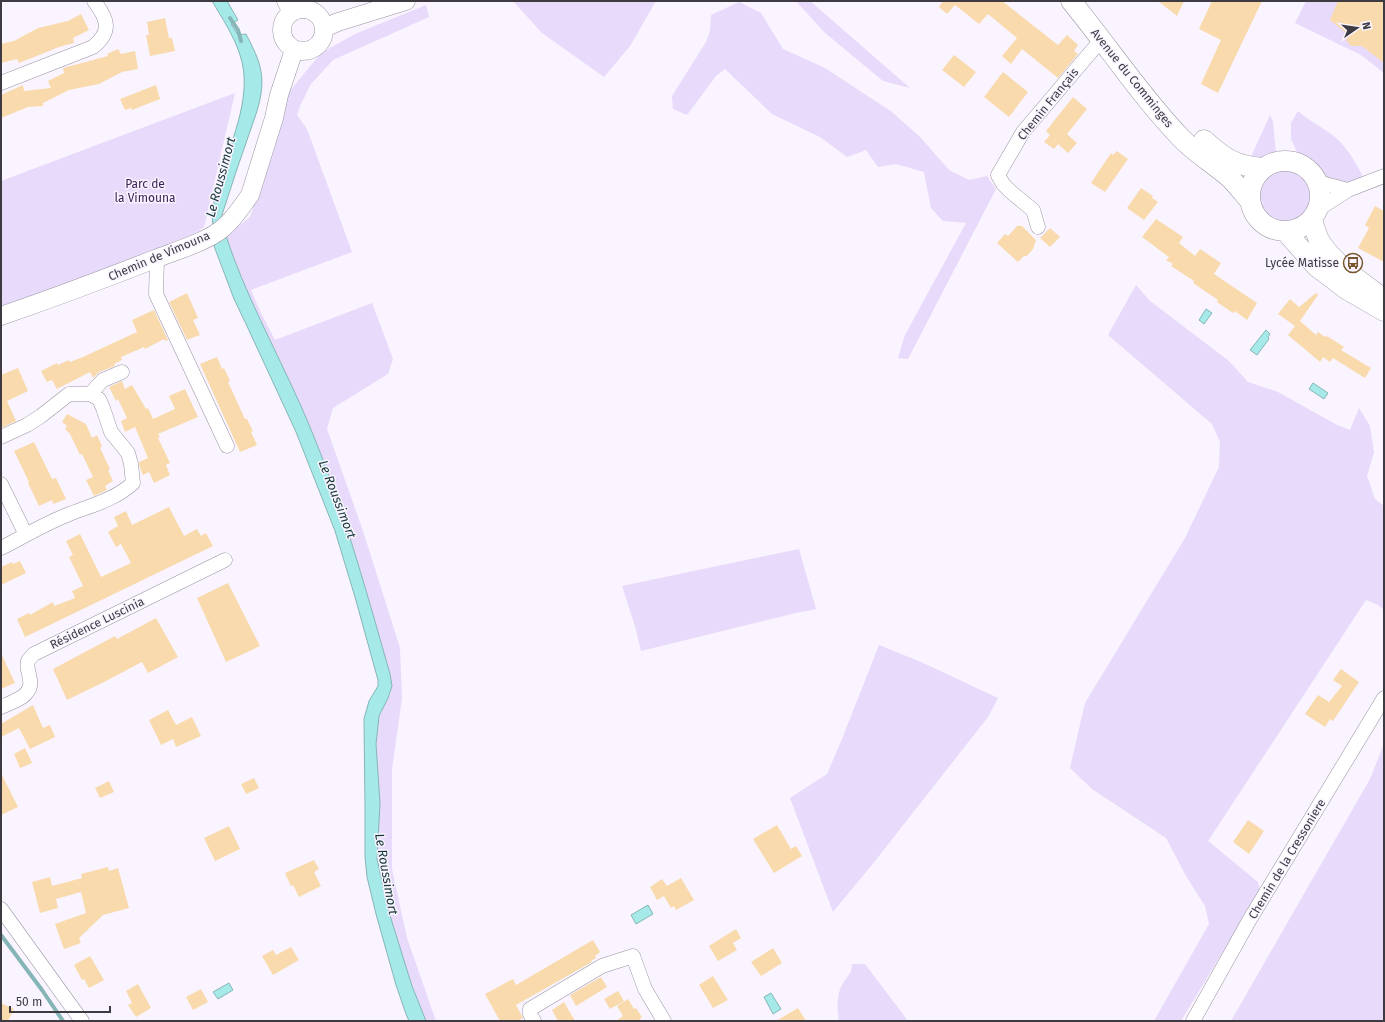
<svg xmlns="http://www.w3.org/2000/svg" width="1385" height="1022" viewBox="0 0 1385 1022" font-family="'Fira Sans',sans-serif">
	<style>
		.green { fill: #e7dafa }
		.water { fill: #a5e9e9; stroke: #86b5b7 }
		.lines { fill: none; stroke-linecap: round; stroke-linejoin: round }
		.stream { stroke: #86b5b7; stroke-width: 4 }
		.building { fill: #f9daac }
		.minor-casing { stroke: #98939f; stroke-width: 15 }
		.tertiary-casing { stroke: #98939f; stroke-width: 19 }
		.secondary-casing { stroke: #98939f; stroke-width: 21 }
		.minor { stroke: #fff; stroke-width: 14 }
		.tertiary { stroke: #fff; stroke-width: 18 }
		.secondary { stroke: #fff; stroke-width: 20 }
		.labels { text-anchor: middle; stroke-width: 3; stroke-linejoin: round; paint-order: stroke }
		.street-label { font-size: 12px; fill: #3d3b41; stroke: #f9f4ff }
		.park-label { font-size: 12px; fill: #3d2159; stroke: #f9f4ff }
		.poi-label { font-size: 12px; fill: #3d3b41; stroke: #f9f4ff; text-anchor: end }
		.water-label { font-size: 13px; font-style: italic; fill: #153737; stroke: #f9f4ff }
	</style>
	<rect width="100%" height="100%" fill="#f9f4ff"/>
	<!-- green -->
	<path class="green" d="M 513,1 L 656,1 L 630,46 L 604,77 L 542,33 Z
		M 796,1 L 810,1 L 910,88 L 883,81 L 824,32 Z
		M 1306,1 L 1384,1 L 1384,73 L 1361,55 L 1295,23 Z
		M 739,2 L 761,13 L 783,49 L 825,68 L 892,112 L 921,138 L 949,170 L 969,180 L 987,176 L 996,189 L 908,359 L 898,358 L 905,335 L 966,223 L 943,221 L 931,208 L 924,172 L 896,164 L 878,167 L 866,150 L 847,157 L 820,137 L 772,114 L 725,69 L 716,76 L 687,115 L 673,109 L 672,96 L 706,42 L 710,31 L 711,15 Z
		M 426,5 L 429,17 L 333,60 L 311,84 L 300,106 L 297,115 L 307,129 L 352,252 L 251,290 L 260,311 L 275,340 L 372,303 L 393,359 L 388,374 L 333,408 L 327,429 L 364,534 L 400,648 L 402,698 L 392,769 L 392,869 L 407,938 L 436,1021 L 426,1021 L 412,986 L 388,909 L 377,859 L 380,803 L 376,744 L 379,716 L 391,692 L 390,674 C 364,583 339,491 300,404 C 275,348 245,294 226,236 L 250,217 L 275,147 L 289,92 L 321,53 L 355,34 Z
		M 235,93 L 204,227 L 184,242 L 1,308 L 1,181 Z
		M 1298,111 C 1309,121 1320,126 1331,134 C 1346,145 1355,161 1363,177 L 1343,184 L 1326,179 L 1312,162 L 1297,152 L 1291,139 L 1291,123 Z
		M 1270,115 L 1273,122 L 1276,153 L 1259,160 L 1249,161 Z
		M1257 197a28 28 0 1 1 56 0a28 28 0 1 1-56 0Z
		M 1136,285 L 1150,301 L 1229,361 L 1248,382 L 1278,392 L 1337,425 L 1350,430 L 1359,408 L 1370,426 L 1374,452 L 1367,476 L 1375,499 L 1384,506 L 1384,610 L 1378,605 L 1366,600 L 1208,841 L 1258,882 L 1260,890 L 1181,1021 L 1154,1021 L 1209,924 L 1205,906 L 1186,876 L 1166,838 L 1092,789 L 1070,768 L 1085,703 L 1185,538 L 1219,467 L 1220,442 L 1212,424 L 1108,335 Z
		M 799,549 L 816,609 L 796,613 L 641,651 L 635,626 L 622,586 Z
		M 879,645 L 921,662 L 998,698 L 988,717 L 875,861 L 833,912 L 790,798 L 827,774 L 842,739 Z
		M 1384,744 L 1384,1021 L 1231,1021 L 1370,779 Z
		M 852,964 L 865,964 L 908,1021 L 839,1021 C 837,1008 836,995 843,983 C 848,975 852,974 852,964 Z"/>
	<!-- water -->
	<path class="water" d="M 212,1 L 227,1 L 238,20 L 231,24 L 238,35 L 246,34 C 261,63 267,77 257,111 L 236,172 L 221,218 L 213,226 C 210,208 217,191 222,173 C 233,136 253,93 240,55 C 234,36 222,18 212,1 Z
		M 226,236 C 245,294 275,348 300,404 C 339,491 364,583 390,674 L 392,686 L 388,698 L 379,716 L 376,744 L 380,803 L 377,859 L 388,909 L 412,986 L 426,1021 L 409,1021 L 406,1014 L 396,985 L 376,914 L 367,877 L 365,857 L 365,806 L 364,719 L 369,701 L 378,686 L 378,680 L 355,597 L 335,531 L 296,432 L 246,324 L 234,299 L 214,246 L 220,239 Z
		M 1206,309 L 1212,313 L 1204,324 L 1199,320 Z
		M 1266,330 L 1270,334 L 1268,337 L 1269,339 L 1257,355 L 1250,350 Z
		M 1313,383 L 1328,393 L 1324,399 L 1309,389 Z
		M 648,905 L 653,914 L 636,924 L 631,915 Z
		M 229,983 L 233,990 L 218,999 L 213,992 Z
		M 771,993 L 781,1009 L 773,1014 L 764,997 Z"/>
	<g class="lines">
		<!-- stream -->
		<path class="stream" d="M 230,18 L 238,30 L 241,41
			M 1,935 L 42,990 L 63,1021"/>
	</g>
	<!-- building -->
	<path class="building" d="M 943,1 L 1002,1 L 1058,45 L 1067,35 L 1078,45 L 1074,51 L 1078,54 L 1058,78 L 1022,49 L 1011,64 L 1002,56 L 1017,38 L 988,14 L 979,24 L 955,5 L 947,14 L 939,7 Z
		M 1158,1 L 1184,1 L 1177,16 Z
		M 1212,1 L 1262,1 L 1218,93 L 1201,84 L 1221,40 L 1199,29 Z
		M 1338,1 L 1384,1 L 1384,63 L 1362,46 L 1351,46 L 1347,41 L 1346,33 L 1330,20 Z
		M 81,14 L 89,30 L 73,38 L 74,43 L 59,47 L 19,63 L 17,59 L 1,63 L 1,44 L 14,41 L 38,28 L 68,21 Z
		M 165,18 L 169,38 L 172,38 L 175,51 L 150,56 L 146,35 L 149,35 L 147,22 Z
		M 118,49 L 121,54 L 135,51 L 138,69 L 122,72 L 99,84 L 69,90 L 43,103 L 43,106 L 28,107 L 1,118 L 1,95 L 23,85 L 24,91 L 51,88 L 48,81 L 64,73 L 63,68 L 108,56 L 107,54 Z
		M 954,55 L 976,72 L 964,87 L 942,70 Z
		M 1003,72 L 1028,92 L 1009,117 L 984,97 Z
		M 156,85 L 160,99 L 132,110 L 131,108 L 125,110 L 120,99 Z
		M 1073,97 L 1087,109 L 1067,134 L 1077,143 L 1068,153 L 1058,144 L 1054,149 L 1044,142 L 1050,135 L 1046,131 Z
		M 1117,151 L 1128,159 L 1105,192 L 1091,183 L 1111,153 L 1113,155 Z
		M 1141,188 L 1153,196 L 1152,198 L 1158,202 L 1144,220 L 1127,208 Z
		M 1375,206 L 1384,211 L 1384,262 L 1358,248 L 1369,228 L 1365,225 Z
		M 1156,219 L 1183,237 L 1179,243 L 1195,256 L 1200,249 L 1221,263 L 1214,274 L 1257,303 L 1247,320 L 1235,311 L 1233,313 L 1217,302 L 1218,300 L 1193,283 L 1194,281 L 1171,266 L 1173,264 L 1166,260 L 1169,257 L 1142,237 Z
		M 1017,226 L 1022,226 L 1036,240 L 1033,249 L 1027,256 L 1024,256 L 1018,262 L 997,243 L 1005,234 L 1008,236 Z
		M 1050,228 L 1060,237 L 1050,247 L 1040,238 Z
		M 187,293 L 198,318 L 193,320 L 200,335 L 187,340 L 169,302 Z
		M 1316,293 L 1318,295 L 1300,321 L 1316,335 L 1318,332 L 1325,337 L 1327,336 L 1344,347 L 1341,350 L 1371,368 L 1365,378 L 1333,358 L 1330,362 L 1323,357 L 1320,362 L 1288,335 L 1295,326 L 1278,314 L 1290,299 L 1299,307 Z
		M 154,310 L 168,340 L 165,341 L 164,339 L 145,349 L 144,347 L 121,357 L 122,360 L 114,364 L 115,366 L 99,372 L 93,378 L 90,372 L 57,389 L 52,380 L 47,382 L 41,371 L 57,363 L 58,365 L 69,360 L 70,362 L 83,357 L 137,332 L 132,320 Z
		M 217,357 L 222,369 L 224,368 L 230,381 L 228,382 L 245,419 L 247,419 L 253,431 L 251,432 L 257,445 L 240,452 L 200,364 Z
		M 18,368 L 28,391 L 7,401 L 16,421 L 1,428 L 1,375 Z
		M 122,381 L 125,389 L 132,385 L 146,409 L 148,408 L 153,419 L 175,409 L 169,396 L 185,389 L 198,417 L 158,434 L 160,437 L 158,438 L 170,463 L 166,465 L 170,475 L 154,483 L 149,472 L 143,475 L 140,468 L 139,462 L 148,458 L 135,427 L 125,432 L 121,421 L 127,418 L 118,399 L 116,401 L 109,387 Z
		M 67,414 L 86,424 L 92,438 L 97,435 L 102,446 L 100,448 L 110,469 L 108,470 L 113,481 L 105,486 L 107,490 L 94,496 L 86,480 L 93,477 L 82,454 L 80,455 L 70,434 L 65,429 L 67,426 L 62,422 Z
		M 34,442 L 52,479 L 56,478 L 66,499 L 53,504 L 52,500 L 39,506 L 28,483 L 29,482 L 14,451 Z
		M 169,507 L 184,536 L 197,529 L 201,536 L 206,533 L 213,546 L 25,637 L 17,619 L 29,613 L 30,615 L 53,602 L 54,606 L 75,598 L 72,591 L 83,586 L 69,557 L 73,555 L 66,541 L 80,534 L 101,577 L 131,563 L 121,544 L 116,547 L 108,532 L 118,526 L 114,517 L 126,511 L 132,525 Z
		M 20,561 L 26,573 L 1,585 L 1,567 L 12,562 L 13,564 Z
		M 228,583 L 260,646 L 226,662 L 197,598 Z
		M 156,618 L 178,657 L 148,673 L 142,662 L 106,681 L 67,700 L 53,669 L 115,636 L 117,639 Z
		M 1,653 L 15,683 L 1,689 Z
		M 1341,669 L 1359,682 L 1333,721 L 1330,719 L 1325,727 L 1305,714 L 1318,695 L 1329,702 L 1342,686 L 1333,680 Z
		M 33,705 L 43,728 L 50,725 L 55,737 L 30,749 L 19,728 L 1,737 L 1,724 Z
		M 168,710 L 176,725 L 192,717 L 201,736 L 176,747 L 173,739 L 161,745 L 149,720 Z
		M 25,748 L 32,763 L 20,768 L 14,754 Z
		M 1,773 L 18,807 L 1,815 Z
		M 254,778 L 259,788 L 246,794 L 241,784 Z
		M 109,781 L 114,792 L 100,798 L 95,788 Z
		M 1248,820 L 1264,831 L 1249,854 L 1233,842 Z
		M 777,825 L 791,849 L 796,846 L 802,856 L 774,873 L 753,839 Z
		M 229,826 L 240,849 L 215,861 L 204,838 Z
		M 314,860 L 319,869 L 314,872 L 321,886 L 299,897 L 293,885 L 291,886 L 285,873 Z
		M 108,867 L 109,871 L 118,868 L 129,908 L 103,915 L 79,938 L 81,943 L 64,949 L 55,924 L 86,913 L 81,892 L 56,899 L 58,908 L 40,913 L 32,882 L 50,877 L 52,886 L 82,878 L 81,874 Z
		M 681,878 L 694,900 L 676,910 L 674,906 L 671,908 L 664,896 L 657,900 L 650,887 L 662,879 L 667,886 Z
		M 736,929 L 741,938 L 733,943 L 737,950 L 718,961 L 709,946 Z
		M 593,940 L 600,952 L 595,956 L 596,958 L 591,961 L 592,962 L 516,1005 L 523,1018 L 517,1021 L 500,1021 L 485,994 L 513,979 L 516,985 Z
		M 291,947 L 299,960 L 273,975 L 262,956 L 273,950 L 276,955 Z
		M 773,948 L 782,963 L 761,976 L 751,962 Z
		M 90,956 L 104,980 L 89,988 L 84,979 L 82,980 L 74,965 Z
		M 713,976 L 728,1000 L 713,1008 L 699,985 Z
		M 601,977 L 607,987 L 576,1006 L 570,995 Z
		M 138,984 L 151,1008 L 136,1017 L 128,1005 L 132,1003 L 126,991 Z
		M 201,989 L 208,1002 L 193,1010 L 186,997 Z
		M 618,991 L 624,1001 L 610,1009 L 604,999 Z
		M 628,999 L 634,1009 L 636,1008 L 642,1017 L 640,1018 L 641,1021 L 616,1021 L 623,1016 L 617,1006 Z
		M 564,1002 L 575,1021 L 558,1021 L 552,1010 Z
		M 1,1003 L 14,1009 L 8,1021 L 1,1021 Z
		M 798,1008 L 806,1021 L 776,1021 Z"/>
	<g class="lines">
		<defs>
			<path id="minor" d="M 284,1 L 290,13
				M 1,83 L 93,47 C 113,31 107,18 94,1
				M 1318,182 L 1348,190
				M 1317,210 L 1348,190 L 1384,176
				M 1038,227 L 1033,210 L 1011,192 L 1003,184 L 998,175 L 1023,132 L 1101,40
				M 157,259 L 156,294 L 227,446
				M 90,394 L 103,380 L 122,372
				M 1,437 L 27,425 L 41,416 L 69,394 L 90,394 L 99,399 L 103,408 L 111,432 L 128,453 L 131,464 L 133,483 C 115,500 89,506 67,515 C 44,524 23,537 1,548
				M 1,484 L 26,535
				M 1,707 C 8,704 16,701 22,697 C 39,685 24,671 28,661 C 29,659 32,656 34,654 L 225,560
				M 1,909 L 82,1021
				M 534,1021 L 530,1014 L 530,1009 L 602,966 L 633,956 L 645,989 L 664,1021
				M 1193,1021 L 1250,919 L 1384,698"/>
			<path id="tertiary" d="M282 30a21 21 0 1 1 42 0a21 21 0 1 1-42 0Z
				M 324,28 L 338,22 L 406,1
				M 1,316 C 53,298 104,279 155,259 C 175,251 207,242 223,228 C 234,219 242,206 250,195 L 274,118 L 279,95 L 294,50"/>
			<path id="secondary" d="M 1071,1 C 1108,46 1140,95 1180,137 C 1195,153 1214,164 1230,178 C 1237,185 1243,193 1250,201
				M 1204,140 C 1224,158 1235,166 1263,168
				M1250 196a35 35 0 1 1 70 0a35 35 0 1 1-70 0Z
				M 1312,220 C 1314,226 1316,232 1318,238 C 1330,261 1362,283 1383,298
				M 1286,232 L 1317,267 L 1346,289 L 1384,311"/>
		</defs>
		<!-- minor casing -->
		<use href="#minor" class="minor-casing"/>
		<!-- tertiary casing -->
		<use href="#tertiary" class="tertiary-casing"/>
		<!-- secondary casing -->
		<use href="#secondary" class="secondary-casing"/>
		<!-- minor -->
		<use href="#minor" class="minor"/>
		<!-- tertiary -->
		<use href="#tertiary" class="tertiary"/>
		<!-- secondary -->
		<use href="#secondary" class="secondary"/>
	</g>
	<!-- icons -->
	<defs>
		<symbol id="bus-ring" viewBox="-11 -11 22 22"><circle r="9.5" fill="#f9f4ff" stroke="#77562d" stroke-width="1.5"/><path d="M-5-6H5V4H4V6H2V4H-2V6H-4V4H-5ZM-3.5-4V0h7V-4ZM-3.5 1.2v1.5H-2V1.2ZM2 1.2v1.5H3.5V1.2Z" fill="#77562d"/></symbol>
	</defs>
	<g fill-rule="evenodd">
		<use href="#bus-ring" x="1342" y="252" width="22" height="22"/>
	</g>
	<g class="labels">
		<!-- street labels -->
		<g class="street-label">
			<text transform="translate(1132 78) rotate(51)" y="4">Avenue du Comminges</text>
			<text transform="translate(1048 104) rotate(-51)" y="4">Chemin Français</text>
			<text transform="translate(159 256) rotate(-23)" y="4">Chemin de Vimouna</text>
			<text transform="translate(97 623) rotate(-26)" y="4">Résidence Luscinia</text>
			<text transform="translate(1287 859) rotate(-59)" y="4">Chemin de la Cressoniere</text>
		</g>
		<!-- park labels -->
		<g class="park-label">
			<text x="145" y="188">Parc de<tspan x="145" dy="14">la Vimouna</tspan></text>
		</g>
		<!-- poi labels -->
		<g class="poi-label">
			<text x="1339" y="267">Lycée Matisse</text>
		</g>
		<!-- water labels -->
		<g class="water-label">
			<text transform="translate(220 177) rotate(-75)" y="5">Le Roussimort</text>
			<text transform="translate(338 499) rotate(69)" y="5">Le Roussimort</text>
			<text transform="translate(387 874) rotate(80)" y="5">Le Roussimort</text>
		</g>
	</g>
	<!-- border -->
	<rect width="1385" height="1022" fill="none" stroke="#3d3b41" stroke-width="4"/>
	<!-- north arrow -->
	<g transform="translate(1357 28) rotate(77)" stroke="#f9f4ff" stroke-width="3" paint-order="stroke">
	<path d="M0-3L7 15L0 10L-7 15Z" fill="#3d3b41"/>
	<text y="-6" font-size="11" font-weight="bold" text-anchor="middle" fill="#3d3b41">N</text>
	</g>
	<!-- scale -->
	<path d="M10 1006v6h100v-6" fill="none" stroke="#3d3b41" stroke-width="2"/>
	<text x="16" y="1006" font-size="12" fill="#3d3b41" stroke="#f9f4ff" stroke-width="3" paint-order="stroke">50 m</text>
</svg>
